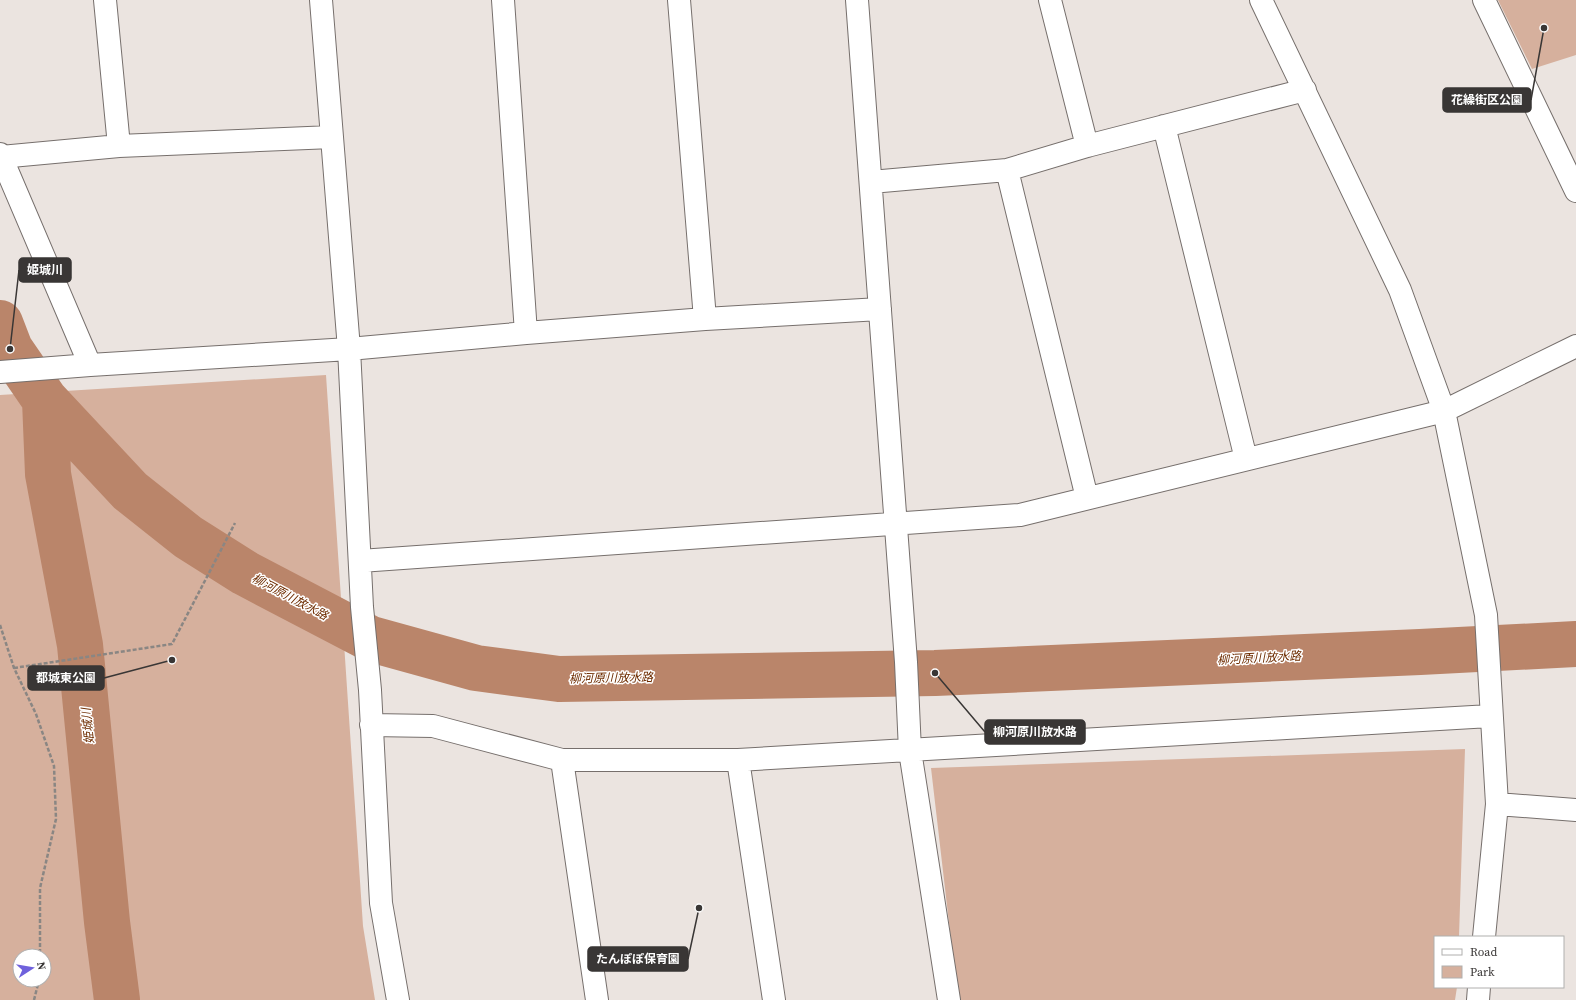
<svg xmlns="http://www.w3.org/2000/svg" width="1576" height="1000" viewBox="0 0 1576 1000" font-family="'Source Serif 4','Noto Sans JP',serif">
	<style>
		.green { fill: #d6b09d; fill-rule: evenodd }
		.lines { fill: none; stroke-linecap: round; stroke-linejoin: round }
		.river { stroke: #ba856a; stroke-width: 46 }
		.minor-casing { stroke: #766f6c; stroke-width: 24 }
		.path { stroke: #8a8683; stroke-width: 2.5; stroke-dasharray: 4 2; stroke-linecap: butt }
		.minor { stroke: #fff; stroke-width: 22 }
		.labels { text-anchor: middle; stroke-width: 3; stroke-linejoin: round; paint-order: stroke }
		.water-label { font-size: 12px; font-style: italic; fill: #6e2c00; stroke: #fff }
		.leader { fill: none; stroke: #393635; stroke-width: 1.5 }
		.callout-dot { fill: #393635; stroke: #fff; stroke-width: 1.5 }
		.callout { fill: #393635; stroke: #393635; stroke-width: 1.5 }
		.callout-label { font-size: 12px; text-anchor: middle; font-weight: bold; fill: #fff }
	</style>
	<rect width="100%" height="100%" fill="#ebe4e0"/>
	<!-- green -->
	<path class="green" d="M 1498,0 L 1576,0 L 1576,55 L 1532,69 Z
		M 326,375 L 363,926 L 375,1000 L 0,1000 L 0,395 ZM 20,956 L 44,956 L 44,980 L 20,980 Z
		M 1465,749 L 1459,937 L 1435,937 L 1435,987 L 1457,987 L 1455,1000 L 958,1000 L 931,768 Z"/>
	<g class="lines">
		<!-- river -->
		<path class="river" d="M 0,323 L 10,349 L 45,400 L 130,491 L 188,537 L 245,573 L 371,639 L 476,668 L 559,679 L 935,673 L 1420,652 L 1576,644
			M 45,400 L 48,474 L 80,645 L 107,922 L 117,1000"/>
		<defs>
			<path id="minor" d="M 105,0 L 119,146
				M 321,0 L 349,349 L 362,607 L 370,690 L 381,903 L 398,1000
				M 503,0 L 526,333
				M 679,0 L 705,319
				M 857,0 L 906,662 L 910,751 L 949,1000
				M 1050,0 L 1087,146
				M 1261,0 L 1400,290 L 1444,411 L 1486,615 L 1497,804 L 1484,937
				M 1484,0 L 1576,191
				M 1164,126 L 1246,459
				M 0,154 L 90,365
				M 0,157 L 119,146 L 332,137
				M 1007,170 L 1087,498
				M 871,182 L 1007,170 L 1087,146 L 1305,90
				M 0,372 L 90,365 L 349,349 L 526,333 L 705,319 L 880,309
				M 360,561 L 1020,515 L 1444,411 L 1576,346
				M 371,725 L 433,726 L 562,760 L 738,760 L 1490,716
				M 562,760 L 597,1000
				M 738,760 L 774,1000
				M 1497,804 L 1576,810
				M 1478,1000 L 1479,987"/>
		</defs>
		<!-- minor casing -->
		<use href="#minor" class="minor-casing"/>
		<!-- path -->
		<path class="path" d="M 0,625 L 14,668 L 36,714 L 54,766 L 56,819 L 40,888 L 40,956
			M 14,668 L 172,644 L 235,523
			M 34,1000 L 39,980"/>
		<!-- minor -->
		<use href="#minor" class="minor"/>
	</g>
	<g class="labels">
		<!-- water labels -->
		<g class="water-label">
			<text transform="translate(290 597) rotate(28)" y="4">柳河原川放水路</text>
			<text transform="translate(1259 658) rotate(-3)" y="4">柳河原川放水路</text>
			<text transform="translate(611 678) rotate(-1)" y="4">柳河原川放水路</text>
			<text transform="translate(88 726) rotate(-96)" y="4">姫城川</text>
		</g>
	</g>
	<!-- callouts -->
	<path class="leader" d="M1544 28L1531 100M10 349L19 270M172 660L104 678M935 673L985 732M699 908L688 959"/>
	<g class="callout-dot">
		<circle cx="1544" cy="28" r="4"/>
		<circle cx="10" cy="349" r="4"/>
		<circle cx="172" cy="660" r="4"/>
		<circle cx="935" cy="673" r="4"/>
		<circle cx="699" cy="908" r="4"/>
	</g>
	<g class="callout">
		<rect x="1443" y="88" width="88" height="24" rx="4"/>
		<rect x="19" y="258" width="52" height="24" rx="4"/>
		<rect x="28" y="666" width="76" height="24" rx="4"/>
		<rect x="985" y="720" width="100" height="24" rx="4"/>
		<rect x="588" y="947" width="100" height="24" rx="4"/>
	</g>
	<g class="callout-label">
		<text x="1487" y="104">花繰街区公園</text>
		<text x="45" y="274">姫城川</text>
		<text x="66" y="682">都城東公園</text>
		<text x="1035" y="736">柳河原川放水路</text>
		<text x="638" y="963">たんぽぽ保育園</text>
	</g>
	<!-- legend -->
	<rect x="1434" y="936" width="130" height="52" fill="#ffffff" stroke="#b0afae"/>
	<rect x="1442" y="949" width="20" height="6" fill="#ffffff" stroke="#b0afae"/>
	<text x="1470" y="956" font-size="12" fill="#393635">Road</text>
	<rect x="1442" y="966" width="20" height="12" fill="#d6b09d" stroke="#b0afae"/>
	<text x="1470" y="976" font-size="12" fill="#393635">Park</text>
	<!-- north arrow -->
	<g transform="translate(32 968) rotate(78)"><circle r="19" fill="#ffffff" stroke="#b0afae"/>
	<path d="M0-3L7 15L0 10L-7 15Z" fill="#6f61dc"/>
	<text y="-6" font-size="11" font-weight="bold" text-anchor="middle" fill="#393635">N</text>
	</g>
</svg>
